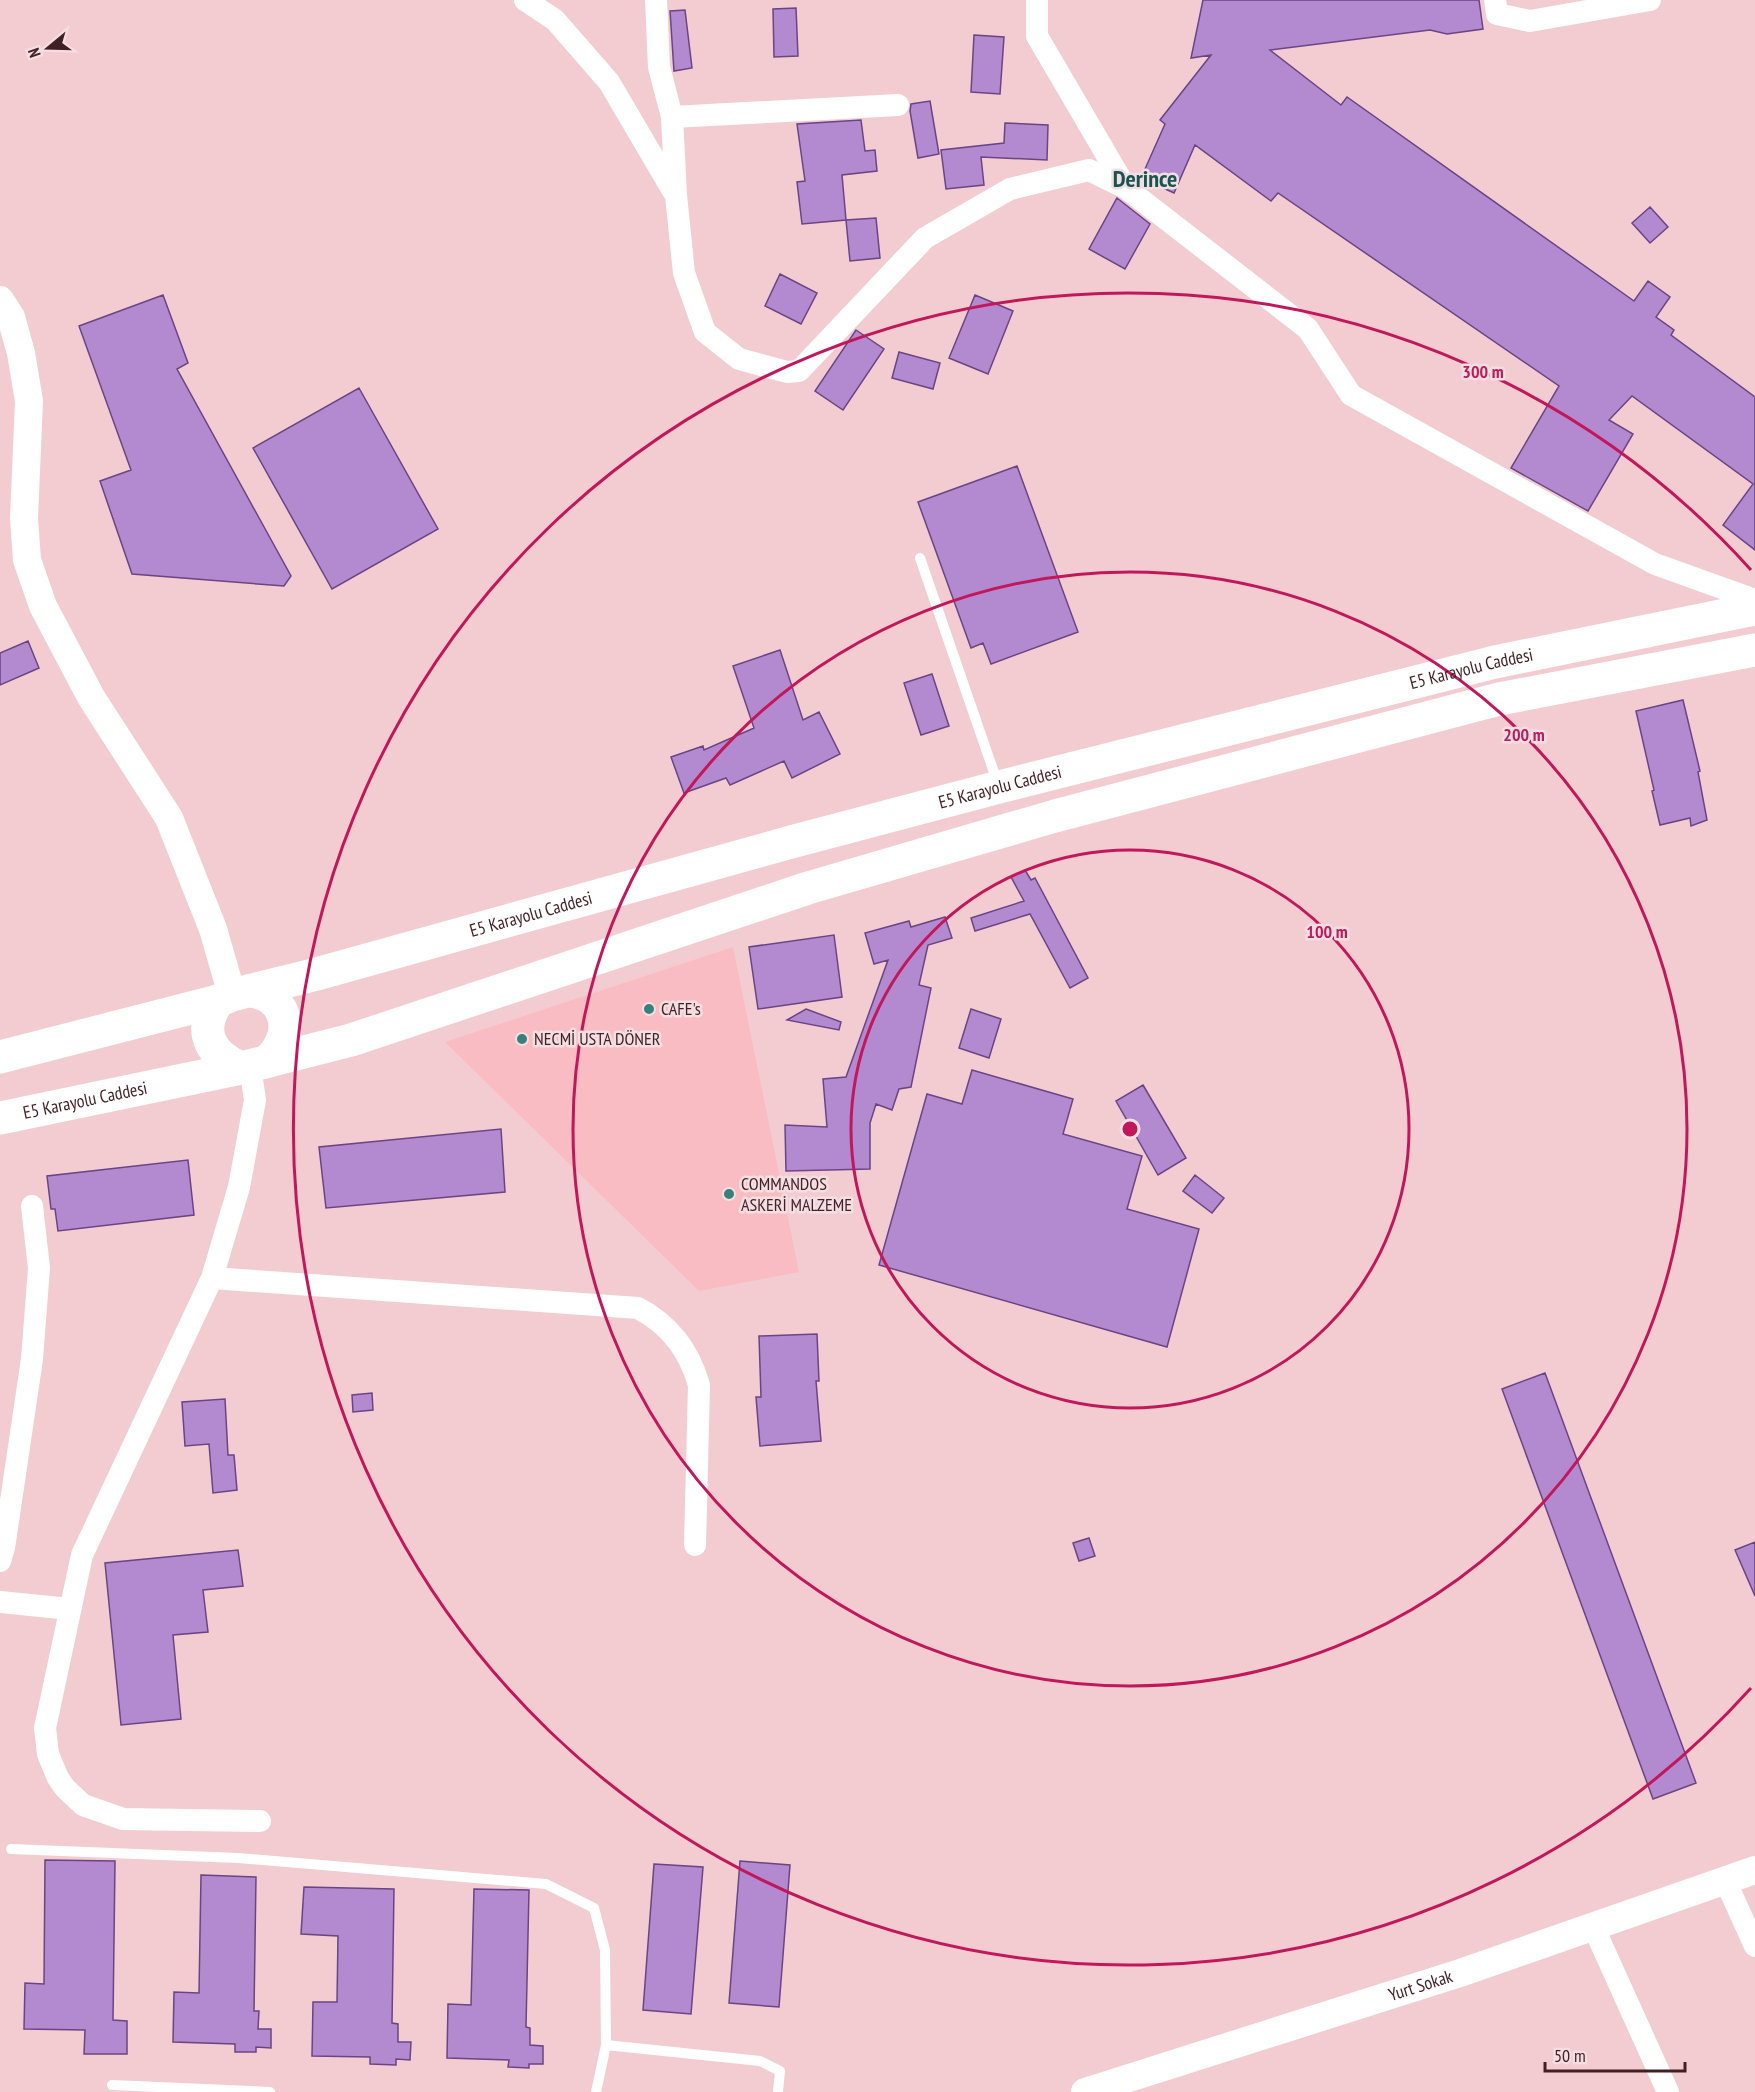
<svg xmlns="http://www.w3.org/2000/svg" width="1755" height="2092" viewBox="0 0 1755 2092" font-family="'PT Sans Narrow',sans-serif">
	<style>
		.built { fill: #f9bcc3 }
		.building { fill: #b38ad0; stroke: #6b4484; stroke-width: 1.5 }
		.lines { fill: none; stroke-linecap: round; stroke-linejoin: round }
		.service { stroke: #fff; stroke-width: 10 }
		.minor { stroke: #fff; stroke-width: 22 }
		.tertiary { stroke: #fff; stroke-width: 28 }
		.trunk { stroke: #fff; stroke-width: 33 }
		.ring { fill: none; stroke: #c2185b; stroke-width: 3 }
		.poi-dot { fill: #38807c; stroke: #f3dfe1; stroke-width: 2 }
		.labels { text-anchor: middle; stroke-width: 5; stroke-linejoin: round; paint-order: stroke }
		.street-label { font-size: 18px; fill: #421f25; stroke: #f3dfe1 }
		.poi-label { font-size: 18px; fill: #421f25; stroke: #f3dfe1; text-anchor: start }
		.district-label { font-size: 24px; font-weight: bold; fill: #185451; stroke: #f3dfe1 }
		.centre { fill: #c2185b; stroke: #f3dfe1; stroke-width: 3 }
		.ring-label { font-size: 18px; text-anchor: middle; font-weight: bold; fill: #c2185b; stroke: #f3dfe1; stroke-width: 5; stroke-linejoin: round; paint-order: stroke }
	</style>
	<rect width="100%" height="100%" fill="#f3ccd1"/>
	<!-- built -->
	<path class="built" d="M 733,947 L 799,1272 L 699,1291 L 445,1042 Z"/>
	<!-- building -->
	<path class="building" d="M 1203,0 L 1479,0 L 1483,29 L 1447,34 L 1430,30 L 1270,50 L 1341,105 L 1347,97 L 1634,301 L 1648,281 L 1670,297 L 1656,317 L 1674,330 L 1671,335 L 1755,397 L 1755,550 L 1723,525 L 1753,484 L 1632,396 L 1609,420 L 1633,434 L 1588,511 L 1511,468 L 1559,386 L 1278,193 L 1271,201 L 1195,145 L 1174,193 L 1141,178 L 1165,124 L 1160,120 L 1211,55 L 1191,58 Z
		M 796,8 L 798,56 L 774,57 L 773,9 Z
		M 685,10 L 692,68 L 674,71 L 670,11 Z
		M 974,35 L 1004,37 L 1000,94 L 971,92 Z
		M 930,101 L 939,154 L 918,158 L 910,111 L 911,104 Z
		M 861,120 L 865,151 L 875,150 L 877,171 L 842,175 L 846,220 L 802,224 L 797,182 L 805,181 L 797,124 Z
		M 1005,123 L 1048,125 L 1047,160 L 981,157 L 984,185 L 946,189 L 941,150 L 1004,143 Z
		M 1117,198 L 1150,224 L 1125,269 L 1089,249 Z
		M 1650,207 L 1668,227 L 1650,243 L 1632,223 Z
		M 876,218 L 880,258 L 850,261 L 846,220 Z
		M 780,274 L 817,293 L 801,324 L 765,306 Z
		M 163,295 L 188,363 L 177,369 L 291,576 L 284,586 L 132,574 L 100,481 L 131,470 L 79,326 Z
		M 975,295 L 1013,311 L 988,374 L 949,358 Z
		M 856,330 L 884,349 L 843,410 L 815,391 Z
		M 899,352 L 940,363 L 933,389 L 892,378 Z
		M 359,388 L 438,529 L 332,589 L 253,448 Z
		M 1017,466 L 1078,632 L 991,664 L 983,643 L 971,648 L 918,502 Z
		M 28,641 L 39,668 L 0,685 L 0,653 Z
		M 780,650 L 803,720 L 819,712 L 840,754 L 792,778 L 784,761 L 730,785 L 726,778 L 684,793 L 671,757 L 703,746 L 704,750 L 754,728 L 733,666 Z
		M 932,674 L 949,726 L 921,735 L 904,683 Z
		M 1683,700 L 1700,771 L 1698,772 L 1707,820 L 1691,826 L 1690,818 L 1660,825 L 1652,791 L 1654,790 L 1636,711 Z
		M 1025,870 L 1031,880 L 1035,878 L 1088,978 L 1070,988 L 1030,914 L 975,931 L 971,918 L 1024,901 L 1011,877 Z
		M 945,917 L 952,938 L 928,945 L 919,985 L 931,988 L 911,1087 L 899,1089 L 892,1110 L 876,1104 L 870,1123 L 870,1169 L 786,1171 L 785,1125 L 827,1127 L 823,1079 L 846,1077 L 888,960 L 874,964 L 865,933 L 909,921 L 911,927 Z
		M 834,935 L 842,997 L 758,1009 L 749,947 Z
		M 806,1009 L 841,1022 L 839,1030 L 787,1020 Z
		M 971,1009 L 1001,1019 L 989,1058 L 959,1048 Z
		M 972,1070 L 1073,1099 L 1063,1134 L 1142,1156 L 1127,1209 L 1199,1229 L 1167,1347 L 879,1265 L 927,1094 L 962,1104 Z
		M 1143,1085 L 1186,1158 L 1158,1175 L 1116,1101 Z
		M 501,1129 L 505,1192 L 326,1208 L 319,1147 Z
		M 188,1160 L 194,1215 L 58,1231 L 55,1209 L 51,1209 L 47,1176 Z
		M 1195,1175 L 1224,1198 L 1212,1213 L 1183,1191 Z
		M 817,1334 L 819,1381 L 816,1381 L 821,1441 L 760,1446 L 756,1397 L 761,1397 L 759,1336 Z
		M 1545,1373 L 1696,1783 L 1653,1799 L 1502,1389 Z
		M 372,1393 L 373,1410 L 353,1412 L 352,1395 Z
		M 225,1399 L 228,1455 L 234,1455 L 237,1490 L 213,1493 L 209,1444 L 185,1446 L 182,1402 Z
		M 1089,1538 L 1095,1556 L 1079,1561 L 1073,1543 Z
		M 1755,1542 L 1755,1596 L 1735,1550 Z
		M 238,1550 L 243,1586 L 203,1590 L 208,1632 L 173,1635 L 181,1719 L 121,1725 L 105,1563 Z
		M 45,1860 L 115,1861 L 113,2020 L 127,2021 L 127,2054 L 84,2054 L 85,2030 L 24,2029 L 25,1983 L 44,1984 Z
		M 740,1861 L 790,1865 L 779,2007 L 729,2003 Z
		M 654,1864 L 703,1867 L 691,2014 L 643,2010 Z
		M 201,1875 L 256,1877 L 254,2011 L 259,2011 L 258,2029 L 271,2029 L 271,2048 L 256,2047 L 256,2052 L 235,2052 L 235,2044 L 173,2042 L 174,1992 L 199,1993 Z
		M 304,1887 L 394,1889 L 392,2023 L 398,2024 L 398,2042 L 411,2042 L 410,2060 L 396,2059 L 396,2065 L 370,2064 L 370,2057 L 312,2056 L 313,2002 L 337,2002 L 338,1936 L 301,1934 Z
		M 474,1889 L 529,1890 L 526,2027 L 530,2028 L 530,2045 L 543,2046 L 543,2064 L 529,2064 L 529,2068 L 508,2067 L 509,2060 L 447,2058 L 448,2004 L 471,2005 Z"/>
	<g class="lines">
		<!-- service -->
		<path class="service" d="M 920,558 L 998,784
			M 11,1849 L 238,1858 L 546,1884 L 594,1908 L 605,1950 L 606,2045 L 596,2092
			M 606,2045 L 760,2061 L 780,2071 L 778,2092
			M 112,2085 L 270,2092"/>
		<!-- minor -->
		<path class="minor" d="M 525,0 L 555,20 L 609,82 L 673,191
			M 656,0 L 659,67 L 672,117 L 676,195 L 684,273 L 705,332 L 739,359 L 787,372 L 799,371 L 925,238 L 1010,189 L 1089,170 L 1126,188 L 1308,329 L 1351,395 L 1655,564 L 1755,600
			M 1037,0 L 1037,36 L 1126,188
			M 1495,0 L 1497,14 L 1530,21 L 1650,0
			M 672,117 L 898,105
			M 250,1066 L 255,1100 L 239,1187 L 212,1278 L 82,1555 L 45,1728 L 48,1754 L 58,1778 L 65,1788 L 83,1805 L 123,1819 L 260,1821
			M 212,1278 L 638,1308 C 670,1325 689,1350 699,1385 L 695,1545
			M 0,1561 L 4,1548 L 32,1359 L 39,1268 L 32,1206
			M 0,1602 L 70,1609
			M 1725,1880 L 1755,1946
			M 1593,1926 L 1668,2092"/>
		<!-- tertiary -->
		<g class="tertiary">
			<path d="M 0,300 L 11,317 L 21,353 L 29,401 L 24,518 L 27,560 L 43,606 L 91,697 L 169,818 L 213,929 L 232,995"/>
			<path id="s1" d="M 1085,2092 L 1460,1973 L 1755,1870"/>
		</g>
		<!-- trunk -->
		<g class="trunk">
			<path d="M 251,991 C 291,997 295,1039 266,1062"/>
			<path d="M 218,1001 C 197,1031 210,1055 241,1068"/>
			<path id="s2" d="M 0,1057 L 218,1001 L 232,995 L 313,975 L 791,842 L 999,787 L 1495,662 L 1755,609"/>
			<path id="s3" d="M 0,1118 L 241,1068 L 351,1040 L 808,888 L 1055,816 L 1499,699 L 1755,650"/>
		</g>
	</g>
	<!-- distance rings -->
	<g class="ring">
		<circle cx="1130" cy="1129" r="279"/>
		<circle cx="1130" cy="1129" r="557"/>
		<path d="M1751 1688A836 836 0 1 1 1751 570"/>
	</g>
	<!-- markers -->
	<g class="poi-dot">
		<circle cx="649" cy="1009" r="6"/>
		<circle cx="522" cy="1039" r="6"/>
		<circle cx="729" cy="1194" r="6"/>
	</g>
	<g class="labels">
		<!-- street labels -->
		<g class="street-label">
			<text dy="6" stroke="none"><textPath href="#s2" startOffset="1522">E5 Karayolu Caddesi</textPath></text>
			<text dy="6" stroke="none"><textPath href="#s2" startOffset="1036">E5 Karayolu Caddesi</textPath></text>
			<text dy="6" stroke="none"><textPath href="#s2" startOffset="550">E5 Karayolu Caddesi</textPath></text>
			<text dy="6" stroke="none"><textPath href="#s3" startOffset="87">E5 Karayolu Caddesi</textPath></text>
			<text dy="6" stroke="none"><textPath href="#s1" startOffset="352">Yurt Sokak</textPath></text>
		</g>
		<!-- poi labels -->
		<g class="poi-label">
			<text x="661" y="1015">CAFE's</text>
			<text x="534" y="1045">NECMİ USTA DÖNER</text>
			<text x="741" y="1190">COMMANDOS<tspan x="741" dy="21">ASKERİ MALZEME</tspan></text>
		</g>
		<!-- district labels -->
		<g class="district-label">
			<text x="1145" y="187">Derince</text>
		</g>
	</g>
	<circle cx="1130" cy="1129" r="9" class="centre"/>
	<g class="ring-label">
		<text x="1483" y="378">300 m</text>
		<text x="1524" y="741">200 m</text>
		<text x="1327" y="938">100 m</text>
	</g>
	<!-- north arrow -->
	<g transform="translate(48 48) rotate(251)" stroke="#f3dfe1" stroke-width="4.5" paint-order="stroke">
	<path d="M0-4.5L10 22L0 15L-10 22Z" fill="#421f25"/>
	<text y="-9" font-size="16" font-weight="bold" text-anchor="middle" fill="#421f25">N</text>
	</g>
	<!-- scale -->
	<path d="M1545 2062v9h140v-9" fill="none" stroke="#421f25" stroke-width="3"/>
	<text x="1554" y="2062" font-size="18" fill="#421f25" stroke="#f3dfe1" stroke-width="4.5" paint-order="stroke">50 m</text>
</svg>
